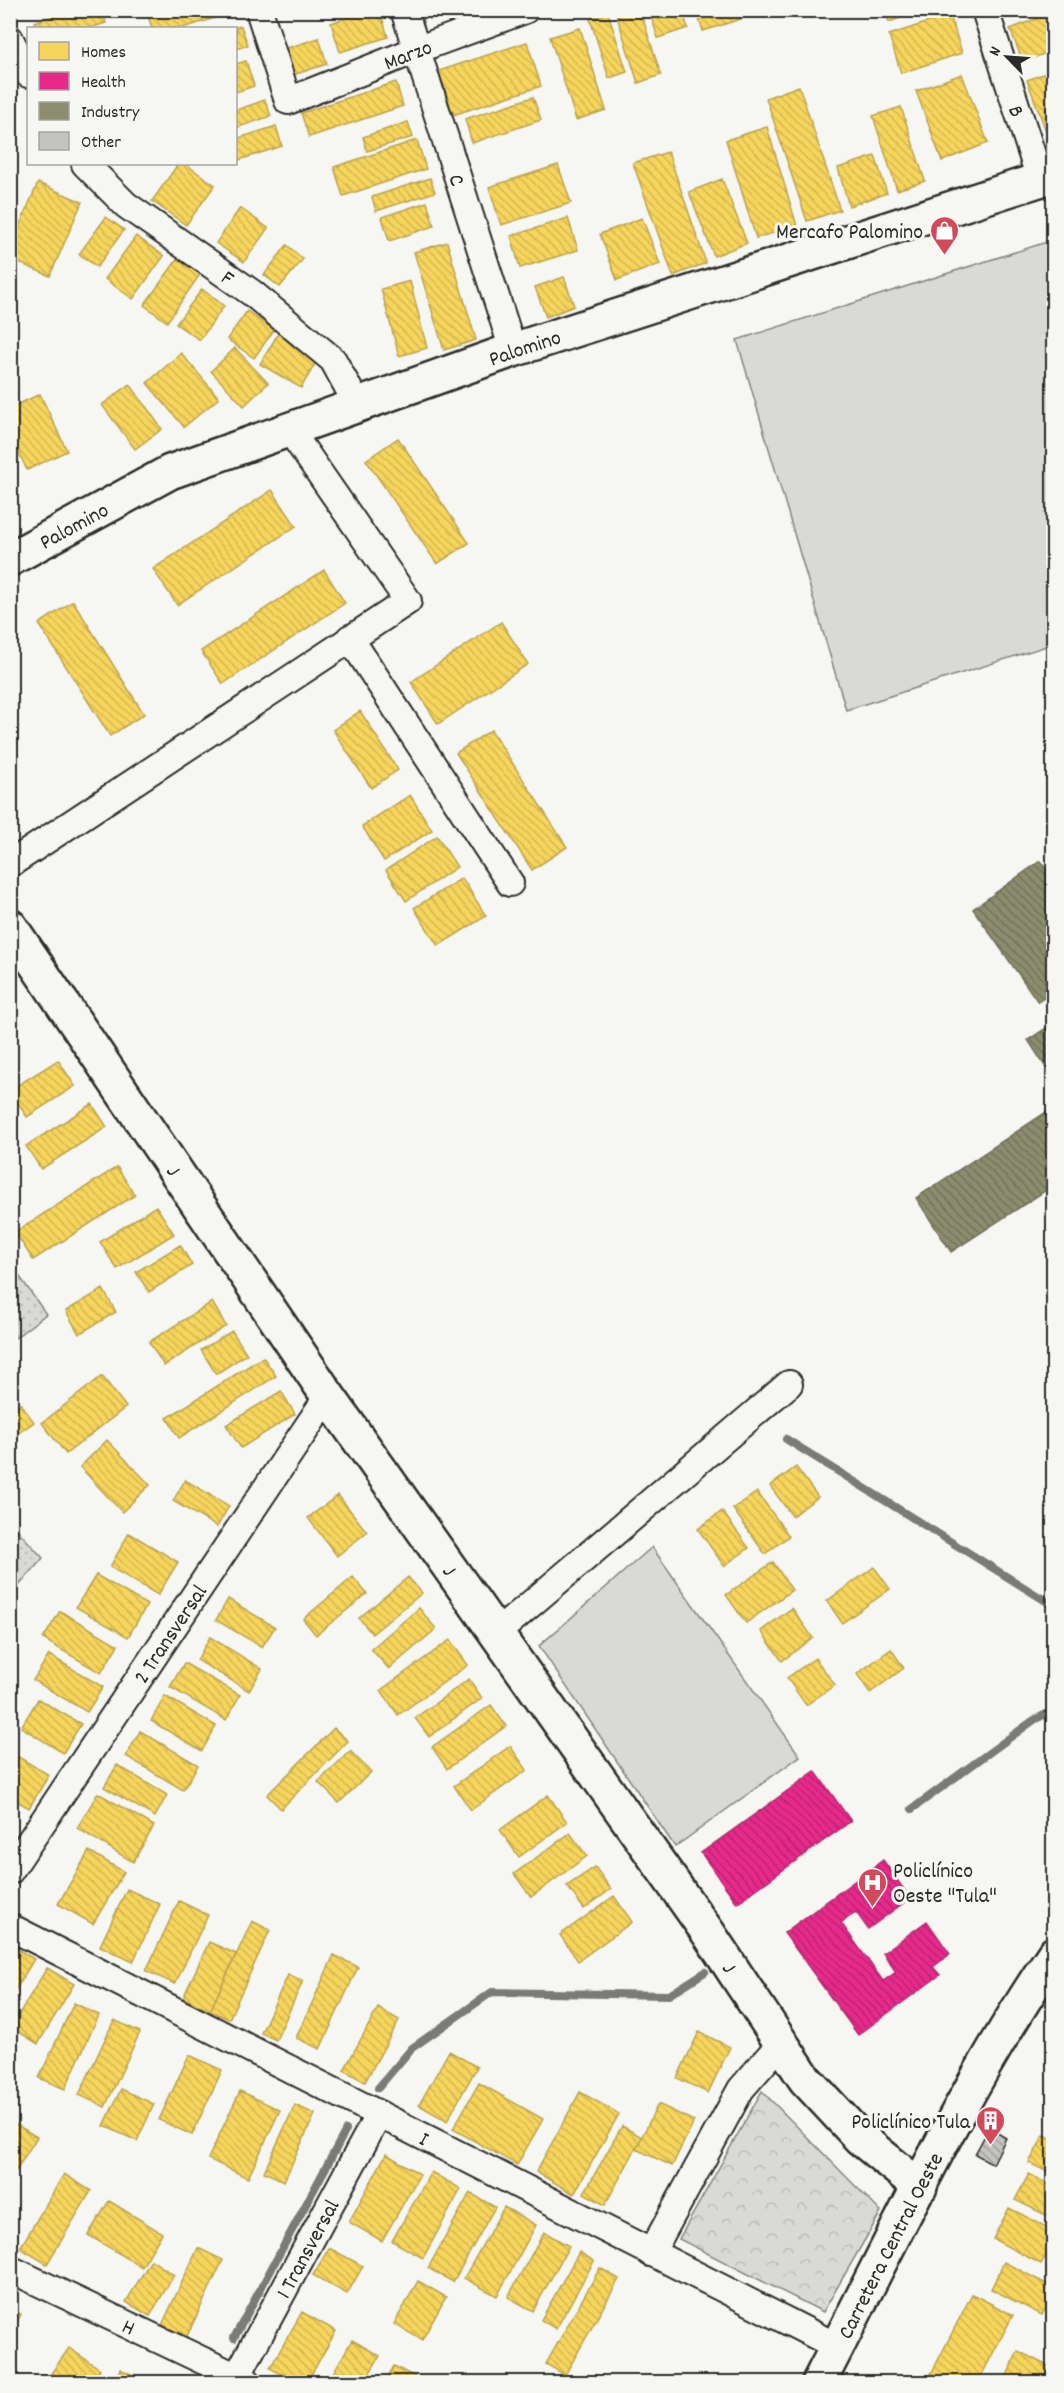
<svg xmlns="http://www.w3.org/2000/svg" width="1064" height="2393" viewBox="0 0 1064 2393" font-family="Dekko,sans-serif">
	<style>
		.grass { fill: url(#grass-dots); stroke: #828280; stroke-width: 1.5 }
		.park { fill: url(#park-crowns); stroke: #828280; stroke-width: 1.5 }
		.garden { fill: #d9d9d5; stroke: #828280; stroke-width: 1.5 }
		.homes { fill: url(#homes-back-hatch); stroke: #b9a24d; stroke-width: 1.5 }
		.health { fill: url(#health-back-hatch); stroke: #af2a6e; stroke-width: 1.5 }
		.industry { fill: url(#industry-back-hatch); stroke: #6f6f5a; stroke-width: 1.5 }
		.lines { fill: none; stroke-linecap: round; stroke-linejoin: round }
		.stream { stroke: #7a7a78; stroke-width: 8 }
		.building { fill: url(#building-back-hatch); stroke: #2b2b2b; stroke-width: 1.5 }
		.street-casing { stroke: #2b2b2b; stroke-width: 30 }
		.secondary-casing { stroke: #2b2b2b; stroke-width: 38 }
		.primary-casing { stroke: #2b2b2b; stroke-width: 38 }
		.street { stroke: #f6f6f2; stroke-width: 26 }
		.secondary { stroke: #f6f6f2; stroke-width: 33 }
		.primary { stroke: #f6f6f2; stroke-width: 33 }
		.labels { text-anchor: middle; stroke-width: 6; stroke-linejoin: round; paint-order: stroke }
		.street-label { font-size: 22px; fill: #2b2b2b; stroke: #f6f6f2 }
		.poi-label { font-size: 22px; fill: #2b2b2b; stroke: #f6f6f2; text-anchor: end }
	</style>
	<defs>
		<pattern id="grass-dots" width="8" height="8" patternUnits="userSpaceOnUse" patternTransform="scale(1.5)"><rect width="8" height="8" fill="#d9d9d5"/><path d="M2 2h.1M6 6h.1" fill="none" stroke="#babab7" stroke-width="1.8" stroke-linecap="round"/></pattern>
		<pattern id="park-crowns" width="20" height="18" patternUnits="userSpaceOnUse" patternTransform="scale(1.5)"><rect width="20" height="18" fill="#d9d9d5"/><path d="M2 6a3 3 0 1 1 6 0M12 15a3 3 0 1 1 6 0" fill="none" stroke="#babab7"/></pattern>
		<pattern id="homes-back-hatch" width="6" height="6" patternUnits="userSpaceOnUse" patternTransform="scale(1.5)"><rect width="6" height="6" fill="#f6d55c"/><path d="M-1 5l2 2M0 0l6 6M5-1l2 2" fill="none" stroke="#d3b750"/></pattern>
		<pattern id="health-back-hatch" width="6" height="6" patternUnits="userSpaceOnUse" patternTransform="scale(1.5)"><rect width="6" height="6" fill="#e7298a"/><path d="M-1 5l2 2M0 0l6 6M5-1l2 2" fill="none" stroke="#bb2371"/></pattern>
		<pattern id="industry-back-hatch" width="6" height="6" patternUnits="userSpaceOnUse" patternTransform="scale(1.5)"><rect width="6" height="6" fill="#8c8c6e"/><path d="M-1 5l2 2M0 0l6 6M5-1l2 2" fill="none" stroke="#73735b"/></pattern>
		<pattern id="building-back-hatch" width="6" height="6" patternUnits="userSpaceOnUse" patternTransform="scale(1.5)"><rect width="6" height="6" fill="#c3c3c0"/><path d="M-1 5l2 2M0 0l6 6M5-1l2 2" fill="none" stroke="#9f9f9c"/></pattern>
	</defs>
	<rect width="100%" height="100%" fill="#f6f6f2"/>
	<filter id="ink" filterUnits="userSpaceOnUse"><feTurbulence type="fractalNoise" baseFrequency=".0167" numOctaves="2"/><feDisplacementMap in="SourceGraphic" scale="12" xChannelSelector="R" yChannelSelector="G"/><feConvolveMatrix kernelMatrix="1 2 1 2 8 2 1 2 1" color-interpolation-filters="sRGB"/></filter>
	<g filter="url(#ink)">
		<!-- grass -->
		<path class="grass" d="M 11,1264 L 46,1314 L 11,1341 L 10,1341 Z
			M 11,1523 L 43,1558 L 11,1595 Z"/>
		<!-- park -->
		<path class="park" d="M 762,2091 L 881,2212 L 823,2312 L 679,2239 Z"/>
		<!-- garden -->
		<path class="garden" d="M 1053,240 L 1053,644 L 846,710 L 737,340 Z
			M 652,1547 L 800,1756 L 675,1847 L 539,1646 Z"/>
		<!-- homes -->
		<path class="homes" d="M 71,10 L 102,10 L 106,23 L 90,28 L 36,28 L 34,22 Z
			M 154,10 L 227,10 L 228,14 L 183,28 L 152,28 L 147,13 Z
			M 369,10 L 380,10 L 388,37 L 340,52 L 331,23 Z
			M 427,10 L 454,10 L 455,11 L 430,19 Z
			M 615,10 L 640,10 L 661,75 L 638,83 Z
			M 649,10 L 682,10 L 688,28 L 658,38 Z
			M 696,10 L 745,10 L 747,17 L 703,31 Z
			M 885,10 L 923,10 L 889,22 Z
			M 1054,12 L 1054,50 L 1023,62 L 1010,29 Z
			M 608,13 L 627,72 L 609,78 L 590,19 Z
			M 950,15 L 962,53 L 901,73 L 889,35 Z
			M 241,26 L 248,45 L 236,49 L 236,28 L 233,28 Z
			M 580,28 L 606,110 L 576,120 L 550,37 Z
			M 319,38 L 327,64 L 293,75 L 284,49 Z
			M 527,42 L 541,86 L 453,115 L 439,71 Z
			M 246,61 L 254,86 L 236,92 L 236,64 Z
			M 1054,70 L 1054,128 L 1046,131 L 1027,80 Z
			M 962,74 L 988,143 L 942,161 L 916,91 Z
			M 396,82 L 403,106 L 309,137 L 301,113 Z
			M 799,86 L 840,210 L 807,221 L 766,98 Z
			M 533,97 L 541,120 L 472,143 L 465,119 Z
			M 265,100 L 271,116 L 236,128 L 236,110 Z
			M 901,107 L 925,181 L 897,190 L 873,116 Z
			M 408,122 L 413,137 L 367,151 L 363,137 Z
			M 276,126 L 282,146 L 236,161 L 236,139 Z
			M 767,127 L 797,226 L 756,238 L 726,140 Z
			M 417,140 L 426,169 L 343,196 L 334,167 Z
			M 668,152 L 706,263 L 673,276 L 633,163 Z
			M 875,156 L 887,193 L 849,206 L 838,168 Z
			M 178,164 L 185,164 L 215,185 L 186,225 L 152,201 Z
			M 558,165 L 571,203 L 501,225 L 489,187 Z
			M 430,178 L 435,192 L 376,211 L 372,197 Z
			M 722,179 L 747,243 L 714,256 L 689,192 Z
			M 38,183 L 82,202 L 50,276 L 10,259 L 10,247 Z
			M 427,202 L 434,226 L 389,241 L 382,217 Z
			M 240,208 L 268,228 L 244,262 L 216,243 Z
			M 106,217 L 124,230 L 97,267 L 79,254 Z
			M 568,218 L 578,250 L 520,268 L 511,236 Z
			M 642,218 L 660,264 L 617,280 L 600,234 Z
			M 136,236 L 164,256 L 133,299 L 105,279 Z
			M 447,242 L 476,340 L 444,350 L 414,252 Z
			M 287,245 L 303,259 L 280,287 L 264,275 Z
			M 179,257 L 201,273 L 167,322 L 144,305 Z
			M 564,277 L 574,306 L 546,317 L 535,287 Z
			M 410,281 L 427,348 L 399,356 L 381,289 Z
			M 202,289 L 224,306 L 200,340 L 176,324 Z
			M 247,311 L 274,330 L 254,358 L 227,339 Z
			M 279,332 L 319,357 L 301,388 L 260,364 Z
			M 235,348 L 268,383 L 244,406 L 211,371 Z
			M 181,353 L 219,398 L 184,427 L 147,383 Z
			M 130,384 L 162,429 L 135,449 L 102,405 Z
			M 40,394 L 67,451 L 27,470 L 10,434 L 10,408 Z
			M 398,438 L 469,543 L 437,564 L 366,460 Z
			M 272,490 L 296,526 L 177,605 L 153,569 Z
			M 324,570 L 345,603 L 223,684 L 201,651 Z
			M 73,601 L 144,714 L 110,736 L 39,624 Z
			M 501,622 L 528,664 L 438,724 L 411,682 Z
			M 360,711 L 398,770 L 371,788 L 333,730 Z
			M 491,730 L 567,847 L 532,870 L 456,753 Z
			M 410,795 L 432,830 L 384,861 L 362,826 Z
			M 437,836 L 457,867 L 406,901 L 386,870 Z
			M 462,878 L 486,916 L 438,946 L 414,908 Z
			M 58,1060 L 75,1086 L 27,1117 L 10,1090 Z
			M 92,1104 L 107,1127 L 41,1169 L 26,1146 Z
			M 117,1167 L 135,1195 L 33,1260 L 15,1232 Z
			M 156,1206 L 174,1234 L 117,1269 L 100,1242 Z
			M 180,1245 L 192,1265 L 149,1292 L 136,1272 Z
			M 103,1289 L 116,1312 L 79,1334 L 66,1311 Z
			M 212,1302 L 226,1326 L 164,1366 L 149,1342 Z
			M 232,1331 L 247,1354 L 216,1374 L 201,1350 Z
			M 263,1357 L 276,1376 L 179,1438 L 167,1418 Z
			M 102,1376 L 126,1407 L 66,1454 L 42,1423 Z
			M 281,1391 L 295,1414 L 241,1448 L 226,1425 Z
			M 20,1403 L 34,1422 L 10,1439 L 10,1410 Z
			M 107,1440 L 150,1485 L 122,1512 L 80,1467 Z
			M 796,1467 L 818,1497 L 792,1516 L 770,1486 Z
			M 185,1480 L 229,1506 L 217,1527 L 173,1501 Z
			M 757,1492 L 789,1536 L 765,1554 L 733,1509 Z
			M 338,1495 L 367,1532 L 337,1556 L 308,1518 Z
			M 722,1511 L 749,1548 L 724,1566 L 698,1529 Z
			M 129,1533 L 178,1562 L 158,1595 L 110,1567 Z
			M 773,1562 L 792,1590 L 746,1623 L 726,1595 Z
			M 874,1567 L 890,1589 L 842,1623 L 827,1601 Z
			M 96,1575 L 147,1605 L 128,1637 L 76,1607 Z
			M 353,1577 L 367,1594 L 316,1635 L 303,1619 Z
			M 408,1577 L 422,1593 L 372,1634 L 359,1618 Z
			M 228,1599 L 275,1627 L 262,1647 L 216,1620 Z
			M 419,1608 L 436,1629 L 389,1669 L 371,1649 Z
			M 792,1608 L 813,1638 L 782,1661 L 761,1631 Z
			M 60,1611 L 118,1645 L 101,1673 L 43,1639 Z
			M 210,1637 L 262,1669 L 249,1691 L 197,1660 Z
			M 450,1640 L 468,1665 L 398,1715 L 381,1690 Z
			M 891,1649 L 904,1668 L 870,1693 L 857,1674 Z
			M 49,1655 L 103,1687 L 87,1712 L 33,1680 Z
			M 815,1658 L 835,1685 L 806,1705 L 787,1678 Z
			M 184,1663 L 240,1695 L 226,1720 L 170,1687 Z
			M 469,1679 L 482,1698 L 429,1737 L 415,1718 Z
			M 165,1696 L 216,1726 L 202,1751 L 151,1721 Z
			M 38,1699 L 81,1724 L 63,1753 L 21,1727 Z
			M 491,1705 L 506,1726 L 447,1769 L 432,1747 Z
			M 334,1728 L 348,1741 L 281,1809 L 267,1795 Z
			M 140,1731 L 198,1765 L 183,1790 L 126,1756 Z
			M 510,1746 L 527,1770 L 471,1810 L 454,1786 Z
			M 350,1751 L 371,1772 L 339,1803 L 318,1782 Z
			M 10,1752 L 49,1775 L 29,1808 L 10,1797 Z
			M 117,1765 L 167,1795 L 155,1817 L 104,1787 Z
			M 98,1793 L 154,1826 L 133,1862 L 77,1828 Z
			M 548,1795 L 567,1822 L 519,1857 L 500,1830 Z
			M 570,1833 L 587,1856 L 531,1897 L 514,1874 Z
			M 89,1851 L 124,1872 L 93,1924 L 58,1904 Z
			M 595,1867 L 611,1889 L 584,1909 L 567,1886 Z
			M 127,1889 L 160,1904 L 133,1962 L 100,1946 Z
			M 614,1896 L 632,1922 L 578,1961 L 560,1935 Z
			M 179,1901 L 208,1915 L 175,1984 L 146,1971 Z
			M 252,1921 L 270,1930 L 229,2019 L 210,2011 Z
			M 209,1942 L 236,1954 L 210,2011 L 183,1998 Z
			M 10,1945 L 34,1959 L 10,1999 Z
			M 334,1955 L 358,1967 L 320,2049 L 296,2038 Z
			M 47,1968 L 74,1984 L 38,2044 L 11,2027 Z
			M 288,1975 L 303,1981 L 276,2040 L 261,2033 Z
			M 74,2003 L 99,2015 L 65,2089 L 39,2078 Z
			M 378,2008 L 399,2020 L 365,2082 L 344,2070 Z
			M 114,2020 L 140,2032 L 105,2107 L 79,2095 Z
			M 699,2032 L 730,2047 L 708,2093 L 677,2078 Z
			M 449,2051 L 477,2067 L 447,2121 L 419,2105 Z
			M 189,2055 L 222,2070 L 192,2135 L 159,2120 Z
			M 479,2083 L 543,2119 L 517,2165 L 453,2129 Z
			M 121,2089 L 154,2104 L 137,2141 L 104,2126 Z
			M 240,2091 L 280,2110 L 248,2178 L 208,2159 Z
			M 580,2092 L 619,2114 L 574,2194 L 536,2172 Z
			M 658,2104 L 694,2121 L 672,2166 L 636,2149 Z
			M 295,2105 L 315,2114 L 284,2181 L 264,2172 Z
			M 10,2121 L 37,2137 L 10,2180 Z
			M 622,2126 L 642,2137 L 605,2205 L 584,2193 Z
			M 1044,2135 L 1054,2140 L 1054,2175 L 1029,2163 Z
			M 386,2154 L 420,2174 L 382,2241 L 349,2222 Z
			M 431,2172 L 461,2189 L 423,2258 L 392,2241 Z
			M 64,2174 L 91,2191 L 47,2264 L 20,2248 Z
			M 1029,2174 L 1054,2187 L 1054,2219 L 1015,2200 Z
			M 470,2193 L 495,2207 L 453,2282 L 428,2268 Z
			M 109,2201 L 162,2233 L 142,2267 L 88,2235 Z
			M 504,2207 L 536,2225 L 497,2296 L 464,2278 Z
			M 1009,2208 L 1054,2231 L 1054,2241 L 1041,2264 L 993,2239 Z
			M 544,2232 L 569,2246 L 533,2311 L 508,2297 Z
			M 198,2248 L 223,2260 L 187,2336 L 162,2325 Z
			M 329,2248 L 363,2266 L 347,2294 L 313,2275 Z
			M 579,2252 L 594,2261 L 556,2329 L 541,2320 Z
			M 151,2260 L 174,2275 L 150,2316 L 126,2302 Z
			M 1004,2262 L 1054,2288 L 1054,2293 L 1042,2315 L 991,2289 Z
			M 600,2268 L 619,2279 L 565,2375 L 546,2364 Z
			M 418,2281 L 446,2297 L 422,2340 L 394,2324 Z
			M 972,2294 L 1013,2315 L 978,2382 L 942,2382 L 930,2376 Z
			M 10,2309 L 21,2314 L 10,2336 Z
			M 302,2312 L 336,2331 L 307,2382 L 295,2382 L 270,2368 Z
			M 352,2340 L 380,2356 L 364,2382 L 328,2382 Z
			M 69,2348 L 100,2369 L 91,2382 L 45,2382 Z
			M 1018,2351 L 1050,2367 L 1042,2382 L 1011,2382 L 1005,2380 Z
			M 394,2366 L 424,2382 L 385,2382 Z
			M 120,2369 L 148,2382 L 114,2382 Z"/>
		<!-- health -->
		<path class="health" d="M 815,1771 L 851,1821 L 737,1903 L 701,1853 Z
			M 883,1860 L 910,1898 L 868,1929 L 856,1912 L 841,1923 L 883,1981 L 896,1972 L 883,1953 L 927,1921 L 950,1954 L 933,1967 L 940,1975 L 858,2035 L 784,1933 Z"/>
		<!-- industry -->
		<path class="industry" d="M 1040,861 L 1054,880 L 1054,991 L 1038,1002 L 973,909 Z
			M 1054,1023 L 1054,1080 L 1028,1040 Z
			M 1054,1107 L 1054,1185 L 951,1252 L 916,1198 Z"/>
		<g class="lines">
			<!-- stream -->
			<path class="stream" d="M 786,1439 L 1054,1606
				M 912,1809 L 1034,1720 L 1054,1710
				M 378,2088 L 412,2048 L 492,1992 L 669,1995 L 705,1972
				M 234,2338 L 346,2130"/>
		</g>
		<!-- building -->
		<path class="building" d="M 989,2128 L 1006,2138 L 993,2164 L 975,2154 Z"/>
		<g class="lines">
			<defs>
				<g id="street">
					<path id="s1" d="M 259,10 L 288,101 L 416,50 L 525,10"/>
					<path id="s2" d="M 404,10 L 513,350"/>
					<path id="s3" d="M 985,10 L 1040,179"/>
					<path d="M 10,39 L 28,74"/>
					<path id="s4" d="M 85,164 L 126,205 L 252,293 L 333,360 L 357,404"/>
					<path d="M 350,638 L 510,883"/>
					<path d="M 10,864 L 408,601 L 289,429"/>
					<path d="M 498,1632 L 789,1384"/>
					<path id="s5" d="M 10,1871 L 328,1396"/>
					<path id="s6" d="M 10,1927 L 838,2347"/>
					<path d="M 651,2253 L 741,2089 L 781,2043"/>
					<path id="s7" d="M 10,2269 L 248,2382"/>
					<path id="s8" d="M 234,2382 L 379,2114"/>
				</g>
				<g id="secondary">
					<path id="s9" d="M 10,559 L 170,472 L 513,350 L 1054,175"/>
					<path id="s10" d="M 10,926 L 328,1396 L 709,1934 L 805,2079 L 860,2138 L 920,2187"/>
				</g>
				<g id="primary">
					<path id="s11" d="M 819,2382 C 894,2238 962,2089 1054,1954"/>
				</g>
			</defs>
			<!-- street casing -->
			<use href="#street" class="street-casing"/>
			<!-- secondary casing -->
			<use href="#secondary" class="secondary-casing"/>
			<!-- primary casing -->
			<use href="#primary" class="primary-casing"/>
			<!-- street -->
			<use href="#street" class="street"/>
			<!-- secondary -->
			<use href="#secondary" class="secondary"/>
			<!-- primary -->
			<use href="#primary" class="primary"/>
		</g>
	</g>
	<!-- icons -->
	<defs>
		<symbol id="shop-pin" viewBox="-11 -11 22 30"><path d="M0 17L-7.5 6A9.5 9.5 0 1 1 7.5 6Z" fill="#d1495b" stroke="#f6f6f2"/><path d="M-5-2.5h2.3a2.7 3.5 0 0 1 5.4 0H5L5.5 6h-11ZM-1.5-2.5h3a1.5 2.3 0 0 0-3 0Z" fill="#fff"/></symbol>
		<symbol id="hospital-pin" viewBox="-11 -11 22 30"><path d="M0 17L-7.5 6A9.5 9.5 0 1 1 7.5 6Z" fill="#d1495b" stroke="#f6f6f2"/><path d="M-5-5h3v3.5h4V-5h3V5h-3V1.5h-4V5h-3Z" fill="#fff"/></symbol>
		<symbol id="building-pin" viewBox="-11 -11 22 30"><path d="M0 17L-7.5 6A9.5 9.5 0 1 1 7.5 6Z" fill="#d1495b" stroke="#f6f6f2"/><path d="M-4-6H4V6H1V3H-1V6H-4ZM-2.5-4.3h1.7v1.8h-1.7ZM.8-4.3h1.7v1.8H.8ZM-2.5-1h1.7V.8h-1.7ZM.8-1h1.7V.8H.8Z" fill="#fff"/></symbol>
	</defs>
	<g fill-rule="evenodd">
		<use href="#shop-pin" x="928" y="214" width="33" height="45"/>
		<use href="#hospital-pin" x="856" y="1866" width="33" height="45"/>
		<use href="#building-pin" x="974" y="2104" width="33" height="45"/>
	</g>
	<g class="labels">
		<!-- street labels -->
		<g class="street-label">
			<text dy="8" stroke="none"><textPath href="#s1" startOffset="224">Marzo</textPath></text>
			<text dy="8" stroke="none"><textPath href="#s3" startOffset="106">B</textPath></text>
			<text dy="8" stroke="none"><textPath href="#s2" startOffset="178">C</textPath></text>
			<text dy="8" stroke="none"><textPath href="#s4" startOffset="183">F</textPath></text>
			<text dy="8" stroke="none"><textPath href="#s9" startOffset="558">Palomino</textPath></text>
			<text dy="8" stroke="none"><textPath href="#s9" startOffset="72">Palomino</textPath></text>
			<text dy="8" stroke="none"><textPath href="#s10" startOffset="294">J</textPath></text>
			<text dy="8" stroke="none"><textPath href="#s10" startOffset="780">J</textPath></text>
			<text dy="8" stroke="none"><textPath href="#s5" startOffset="286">2 Transversal</textPath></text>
			<text dy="8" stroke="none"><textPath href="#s10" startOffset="1266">J</textPath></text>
			<text dy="8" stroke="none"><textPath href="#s6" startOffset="465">I</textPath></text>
			<text dy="8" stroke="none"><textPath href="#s11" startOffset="154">Carretera Central Oeste</textPath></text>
			<text dy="8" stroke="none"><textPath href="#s8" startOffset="152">1 Transversal</textPath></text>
			<text dy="8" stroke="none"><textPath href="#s7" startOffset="132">H</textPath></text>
		</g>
		<!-- poi labels -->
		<g class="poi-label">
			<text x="923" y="238">Mercafo Palomino</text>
			<text x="893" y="1877" text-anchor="start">Policlínico<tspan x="893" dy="25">Oeste "Tula"</tspan></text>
			<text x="970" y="2128">Policlínico Tula</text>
		</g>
	</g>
	<!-- margin -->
	<rect width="1064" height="2393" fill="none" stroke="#f6f6f2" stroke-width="36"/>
	<rect x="18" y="18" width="1028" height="2357" fill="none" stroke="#2b2b2b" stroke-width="2" filter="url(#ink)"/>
	<!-- legend -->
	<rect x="27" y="27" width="210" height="138" fill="#f6f6f2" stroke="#a5a5a2" stroke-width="1.5"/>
	<rect x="39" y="42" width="30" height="18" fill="#f6d55c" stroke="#a5a5a2" stroke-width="1.5"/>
	<text x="81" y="57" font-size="18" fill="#2b2b2b">Homes</text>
	<rect x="39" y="72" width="30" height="18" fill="#e7298a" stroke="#a5a5a2" stroke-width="1.5"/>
	<text x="81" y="87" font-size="18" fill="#2b2b2b">Health</text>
	<rect x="39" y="102" width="30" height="18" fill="#8c8c6e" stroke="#a5a5a2" stroke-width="1.5"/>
	<text x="81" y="117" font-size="18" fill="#2b2b2b">Industry</text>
	<rect x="39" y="132" width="30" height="18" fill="#c3c3c0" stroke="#a5a5a2" stroke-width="1.5"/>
	<text x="81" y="147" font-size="18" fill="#2b2b2b">Other</text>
	<!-- north arrow -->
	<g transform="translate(1007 57) rotate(295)" stroke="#f6f6f2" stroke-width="4.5" paint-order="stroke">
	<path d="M0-4.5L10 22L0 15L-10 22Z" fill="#2b2b2b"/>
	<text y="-9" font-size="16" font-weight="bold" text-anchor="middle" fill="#2b2b2b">N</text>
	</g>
</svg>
